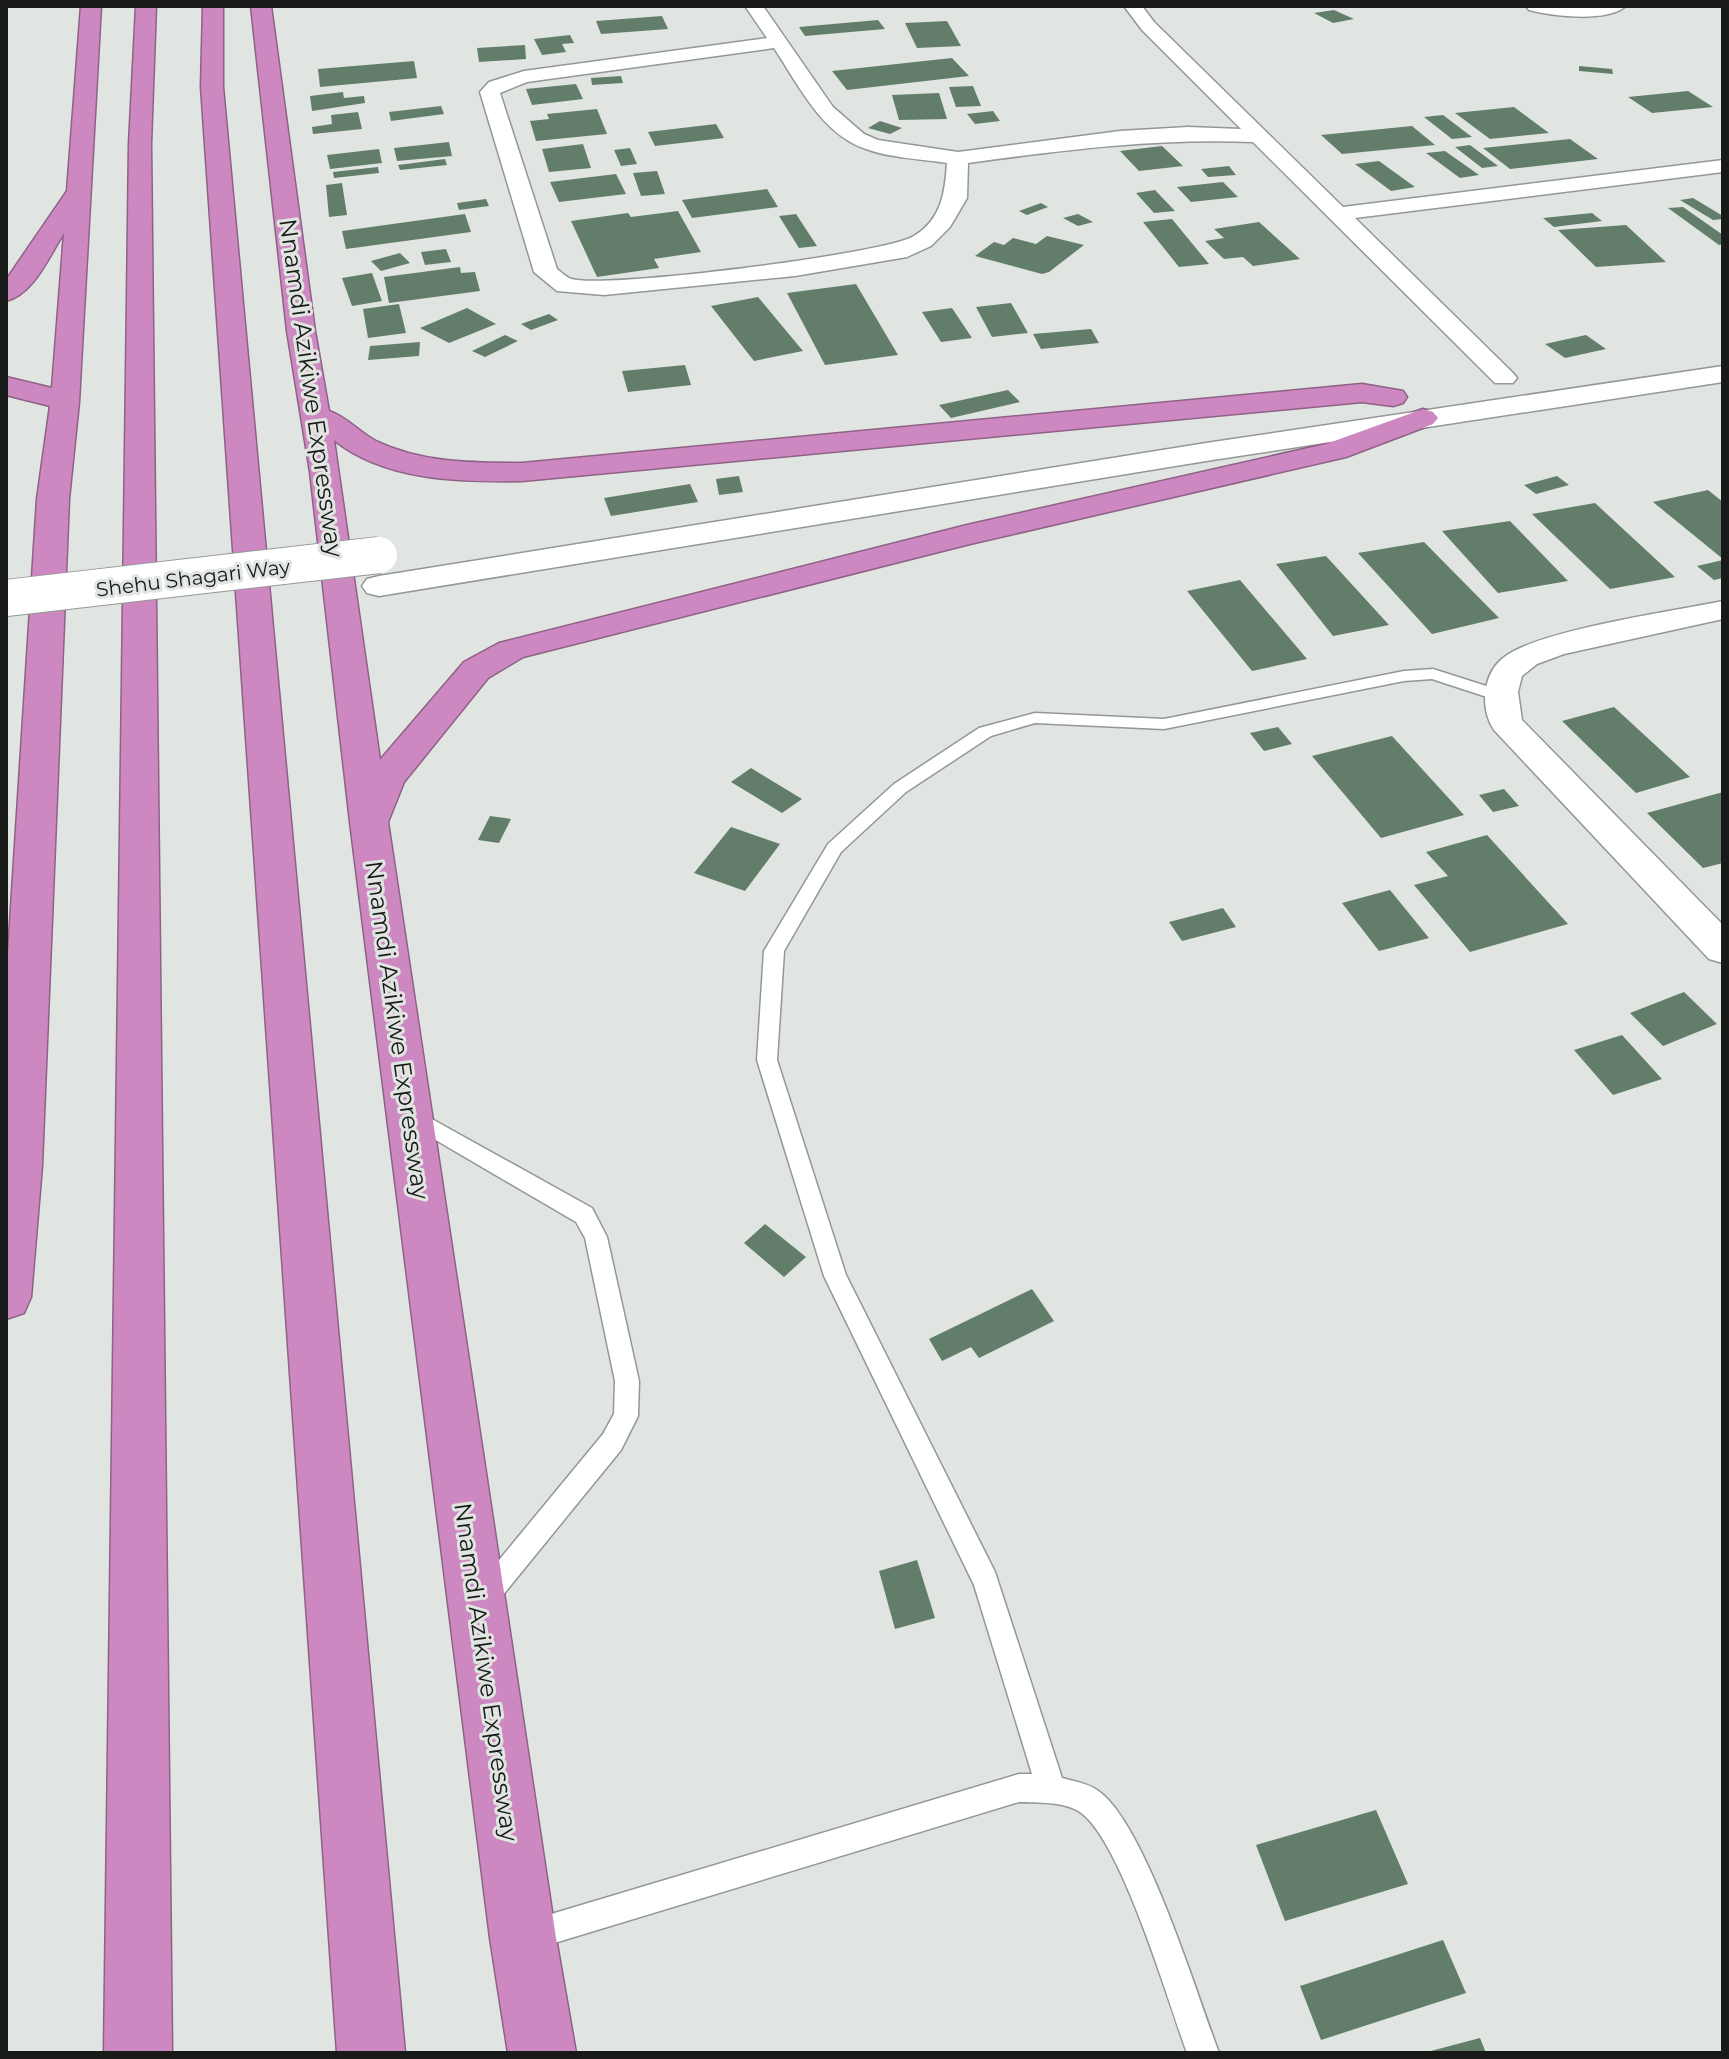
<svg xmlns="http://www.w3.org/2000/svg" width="1729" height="2059" viewBox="0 0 1729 2059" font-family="Montserrat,sans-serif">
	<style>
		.building { fill: #627e6a }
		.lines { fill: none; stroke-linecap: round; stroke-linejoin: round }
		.lane-casing { stroke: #929894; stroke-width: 3 }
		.street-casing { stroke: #929894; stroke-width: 3 }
		.secondary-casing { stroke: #929894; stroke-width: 3 }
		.highway-casing { stroke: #8e6286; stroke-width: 3 }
		.lane { fill: #fff; fill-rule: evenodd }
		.street { fill: #fff; fill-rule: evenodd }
		.secondary { fill: #fff; fill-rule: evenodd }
		.highway { fill: #ce88c1; fill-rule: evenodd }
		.secondary-bridge-casing { stroke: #929894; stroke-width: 38; stroke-linecap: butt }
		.secondary-bridge { stroke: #fff; stroke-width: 36 }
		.labels { text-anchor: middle; stroke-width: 6; stroke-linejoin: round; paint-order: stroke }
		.far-street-label { font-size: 20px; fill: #181a18; stroke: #e0e5e1 }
		.street-label { font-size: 24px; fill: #181a18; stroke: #e0e5e1 }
	</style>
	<rect width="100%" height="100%" fill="#e0e5e1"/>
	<!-- building -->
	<path class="building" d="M 1334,10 L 1354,19 L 1333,23 L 1314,13 Z
		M 662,16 L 668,29 L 601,34 L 596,21 Z
		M 878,20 L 885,29 L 805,36 L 799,27 Z
		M 947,21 L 961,46 L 917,48 L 905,23 Z
		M 570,35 L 574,43 L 562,44 L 566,52 L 542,55 L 534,39 Z
		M 525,45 L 526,59 L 479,62 L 477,48 Z
		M 952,58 L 969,76 L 847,90 L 832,71 Z
		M 414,61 L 417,78 L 320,87 L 318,69 Z
		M 1579,66 L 1612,69 L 1613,74 L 1579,71 Z
		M 621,76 L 623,83 L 592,85 L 591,78 Z
		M 576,84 L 583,99 L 532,105 L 526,89 Z
		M 973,86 L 981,106 L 956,107 L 949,87 Z
		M 1688,91 L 1713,107 L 1652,113 L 1628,97 Z
		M 343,92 L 344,98 L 364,96 L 365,103 L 312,111 L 310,96 Z
		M 939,93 L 947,119 L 899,120 L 892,95 Z
		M 441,106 L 444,114 L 391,121 L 389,112 Z
		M 1514,107 L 1549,133 L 1490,139 L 1455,113 Z
		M 597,109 L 607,134 L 536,141 L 530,121 L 549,119 L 547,114 Z
		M 993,111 L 1000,121 L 975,124 L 967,114 Z
		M 358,112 L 362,129 L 313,134 L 312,127 L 332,124 L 331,115 Z
		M 1443,115 L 1472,137 L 1452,139 L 1424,117 Z
		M 880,121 L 902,128 L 890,134 L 868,128 Z
		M 716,124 L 724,138 L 655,146 L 648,132 Z
		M 1412,126 L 1435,145 L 1342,154 L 1321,135 Z
		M 1570,139 L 1598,159 L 1510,169 L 1483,148 Z
		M 449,142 L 452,156 L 397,161 L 394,148 Z
		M 583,144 L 591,168 L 549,172 L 542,149 Z
		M 1470,145 L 1498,166 L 1482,168 L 1455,147 Z
		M 1162,146 L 1183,166 L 1139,171 L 1120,151 Z
		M 630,148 L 637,164 L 621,166 L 614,150 Z
		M 379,149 L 382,163 L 330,169 L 327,155 Z
		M 1445,151 L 1479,175 L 1460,178 L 1426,153 Z
		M 445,159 L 447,165 L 400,170 L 398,165 Z
		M 1379,161 L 1415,187 L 1391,191 L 1355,164 Z
		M 1229,166 L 1236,175 L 1208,177 L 1201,169 Z
		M 378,167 L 379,173 L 334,178 L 333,172 Z
		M 657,171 L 665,194 L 641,196 L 633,173 Z
		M 616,174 L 626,194 L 559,202 L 550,182 Z
		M 1223,182 L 1238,197 L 1191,202 L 1177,187 Z
		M 342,183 L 347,215 L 329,217 L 326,185 Z
		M 767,189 L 778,207 L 692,218 L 682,200 Z
		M 1155,190 L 1175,211 L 1154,213 L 1136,193 Z
		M 1693,198 L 1723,216 L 1723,219 L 1713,220 L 1680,200 Z
		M 486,199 L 489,206 L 459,210 L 457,203 Z
		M 1041,203 L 1048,207 L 1027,215 L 1019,211 Z
		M 1683,207 L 1723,235 L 1723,244 L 1719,245 L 1668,208 Z
		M 678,211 L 701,252 L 654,259 L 659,268 L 597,277 L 571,221 L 628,213 L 631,217 Z
		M 1592,213 L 1602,221 L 1554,227 L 1543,218 Z
		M 465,214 L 471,232 L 346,249 L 342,231 Z
		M 796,214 L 817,246 L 799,248 L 779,216 Z
		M 1078,214 L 1093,222 L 1078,226 L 1063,218 Z
		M 1172,219 L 1209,264 L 1179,267 L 1143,222 Z
		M 1259,222 L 1300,259 L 1253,266 L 1243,257 L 1224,259 L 1205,241 L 1224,238 L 1214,229 Z
		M 1626,225 L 1666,262 L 1596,267 L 1558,230 Z
		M 1047,236 L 1084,245 L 1049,272 L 1042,274 L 975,256 L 994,242 L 1004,245 L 1013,238 L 1036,244 Z
		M 446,249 L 451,262 L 425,265 L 421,252 Z
		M 400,253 L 410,263 L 381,271 L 371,261 Z
		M 460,267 L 461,273 L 475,272 L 480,291 L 389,303 L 384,277 Z
		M 372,273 L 382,301 L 352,306 L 342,278 Z
		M 856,284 L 898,355 L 825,365 L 787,293 Z
		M 758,297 L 803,351 L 754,361 L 711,306 Z
		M 1011,303 L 1028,333 L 992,337 L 976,307 Z
		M 399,304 L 406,333 L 368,338 L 363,309 Z
		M 467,308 L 496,324 L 449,343 L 420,328 Z
		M 952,308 L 972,338 L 941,342 L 922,312 Z
		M 549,314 L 558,320 L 531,330 L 521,324 Z
		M 1091,329 L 1099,343 L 1041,349 L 1033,334 Z
		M 505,335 L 518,341 L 485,357 L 472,351 Z
		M 1586,335 L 1606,349 L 1565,358 L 1545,344 Z
		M 420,342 L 419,356 L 368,360 L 370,346 Z
		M 685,365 L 691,385 L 628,392 L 622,371 Z
		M 1008,390 L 1020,402 L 951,418 L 939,405 Z
		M 739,476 L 743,492 L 719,495 L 716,479 Z
		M 1557,476 L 1569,485 L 1536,494 L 1524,485 Z
		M 690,484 L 698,502 L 611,516 L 604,498 Z
		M 1708,490 L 1723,502 L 1723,559 L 1653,502 Z
		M 1595,503 L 1675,577 L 1610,589 L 1532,514 Z
		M 1510,521 L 1568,581 L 1498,593 L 1442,531 Z
		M 1424,542 L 1499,618 L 1432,634 L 1358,553 Z
		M 1326,556 L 1389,625 L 1333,636 L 1276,564 Z
		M 1723,560 L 1723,578 L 1714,580 L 1697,566 Z
		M 1240,580 L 1307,659 L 1252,671 L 1187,591 Z
		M 1614,707 L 1690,777 L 1636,793 L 1562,721 Z
		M 1278,727 L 1292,744 L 1264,751 L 1250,733 Z
		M 1392,736 L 1464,815 L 1381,838 L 1312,756 Z
		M 751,768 L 802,799 L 782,813 L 731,782 Z
		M 1504,789 L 1519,806 L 1493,812 L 1479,795 Z
		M 1723,792 L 1723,863 L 1703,868 L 1647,813 Z
		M 490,816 L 511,819 L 499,843 L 478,840 Z
		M 731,827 L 780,844 L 745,891 L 694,873 Z
		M 1487,835 L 1568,924 L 1470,952 L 1414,885 L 1448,876 L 1426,852 Z
		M 1390,890 L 1429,938 L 1379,951 L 1342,903 Z
		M 1223,908 L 1236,927 L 1182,941 L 1169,922 Z
		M 1684,992 L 1717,1024 L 1663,1046 L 1630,1013 Z
		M 1622,1035 L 1662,1079 L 1613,1095 L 1574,1050 Z
		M 765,1224 L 806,1257 L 784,1277 L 744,1243 Z
		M 1032,1289 L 1054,1321 L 979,1358 L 971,1347 L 942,1361 L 929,1339 Z
		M 917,1560 L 935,1618 L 895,1629 L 879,1571 Z
		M 1376,1810 L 1408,1884 L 1285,1921 L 1256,1845 Z
		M 1443,1940 L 1466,1993 L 1321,2040 L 1300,1986 Z
		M 1480,2038 L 1486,2053 L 1427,2053 L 1427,2052 Z"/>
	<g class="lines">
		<defs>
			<path id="lane" d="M 1433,669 L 1505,692 L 1507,696 L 1499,701 L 1432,679 L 1404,681 L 1164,729 L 1035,723 L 991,736 L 906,792 L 841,852 L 784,951 L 777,1060 L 846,1275 L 995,1572 L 1062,1778 C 1073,1781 1087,1783 1097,1790 C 1144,1820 1197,1995 1219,2053 L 1187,2053 C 1168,2001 1121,1840 1080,1812 C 1063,1801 1037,1803 1019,1802 L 528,1951 L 517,1947 L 513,1936 L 517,1925 L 528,1921 L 1019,1774 L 1032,1774 L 974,1585 L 824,1276 L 757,1060 L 764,951 L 828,844 L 894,784 L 979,728 L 1035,713 L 1164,719 L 1404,671 Z
				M 412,1108 L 592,1208 L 607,1237 L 639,1381 L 638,1416 L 621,1450 L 494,1606 L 485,1610 L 476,1606 L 472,1597 L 476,1588 L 603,1434 L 614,1414 L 615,1381 L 585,1238 L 576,1222 L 405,1122 L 402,1116 L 405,1110 Z"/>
			<path id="street" d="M 745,6 L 763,6 L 833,107 L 864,134 L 878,140 L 958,152 L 1120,131 L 1188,127 L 1241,129 L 1142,30 L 1124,6 L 1142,6 L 1154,22 L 1343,207 L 1723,160 L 1723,172 L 1355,218 L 1513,373 L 1517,378 L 1513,383 L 1495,383 L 1253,142 C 1157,138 1064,150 968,163 L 967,198 L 950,227 L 931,246 L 907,257 L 795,276 L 604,295 L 557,291 L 534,272 L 480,92 L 489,82 L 524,71 L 767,38 ZM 774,48 C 798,84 822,135 866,149 C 891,158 921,159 947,163 C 945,192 942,219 914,236 C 886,254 603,289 572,279 C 567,278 561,272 557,269 L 500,93 L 527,82 Z
				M 1526,6 L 1626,6 C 1607,23 1552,16 1529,10 Z
				M 1723,601 L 1723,619 L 1564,654 L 1537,664 L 1522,676 L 1518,692 L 1522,720 L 1723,925 L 1723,963 L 1709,959 L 1494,730 C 1480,709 1482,675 1503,658 C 1537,630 1675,611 1723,601 Z"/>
			<path id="secondary" d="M 1723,366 L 1723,382 L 1206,461 L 379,596 L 367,593 L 362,586 L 367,579 L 379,576 L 1206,443 Z"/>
			<path id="highway" d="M 81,6 L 101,6 L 79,402 L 69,499 L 42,1166 L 31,1297 L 24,1313 L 6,1319 L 6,986 L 37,499 L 50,406 L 6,395 L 6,377 L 52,388 L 64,233 C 49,256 34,294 6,301 L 6,280 L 67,191 Z
				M 136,6 L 156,6 L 151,144 L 172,2053 L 104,2053 L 129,144 Z
				M 203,6 L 223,6 L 223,87 L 405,2053 L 337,2053 L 201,87 Z
				M 251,6 L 271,6 L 315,331 L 329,411 C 347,417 359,432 376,441 C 422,463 472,463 522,463 L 1362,384 L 1403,391 L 1407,397 L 1403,403 L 1393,406 L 1362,402 L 522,481 C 460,482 385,481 334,440 L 380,760 L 464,662 L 499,643 L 967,525 L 1326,444 L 1423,409 L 1433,412 L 1438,418 L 1433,424 L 1346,457 L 970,544 L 523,657 L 488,678 L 404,782 L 388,822 L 556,1938 L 576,2053 L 508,2053 L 490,1938 L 350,822 L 310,472 L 287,331 Z"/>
		</defs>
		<!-- lane casing -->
		<use href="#lane" class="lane-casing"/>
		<!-- street casing -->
		<use href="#street" class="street-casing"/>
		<!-- secondary casing -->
		<use href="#secondary" class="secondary-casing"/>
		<!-- highway casing -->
		<use href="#highway" class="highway-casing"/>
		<!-- lane -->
		<use href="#lane" class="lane"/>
		<!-- street -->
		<use href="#street" class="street"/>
		<!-- secondary -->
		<use href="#secondary" class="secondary"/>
		<!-- highway -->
		<use href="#highway" class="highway"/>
		<defs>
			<path id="secondary-bridge" d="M 6,598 L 379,555"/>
		</defs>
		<!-- secondary-bridge casing -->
		<use href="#secondary-bridge" class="secondary-bridge-casing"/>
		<!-- secondary-bridge -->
		<use href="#secondary-bridge" class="secondary-bridge"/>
	</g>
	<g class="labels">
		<!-- far-street labels -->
		<g class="far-street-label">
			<text transform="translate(193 578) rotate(-7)" y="7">Shehu Shagari Way</text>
		</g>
		<!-- street labels -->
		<g class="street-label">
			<text transform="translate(311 388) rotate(82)" y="8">Nnamdi Azikiwe Expressway</text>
			<text transform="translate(397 1030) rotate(82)" y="8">Nnamdi Azikiwe Expressway</text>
			<text transform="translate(486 1672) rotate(82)" y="8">Nnamdi Azikiwe Expressway</text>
		</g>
	</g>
	<!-- border -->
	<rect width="1729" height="2059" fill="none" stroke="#181a18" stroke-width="16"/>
</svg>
